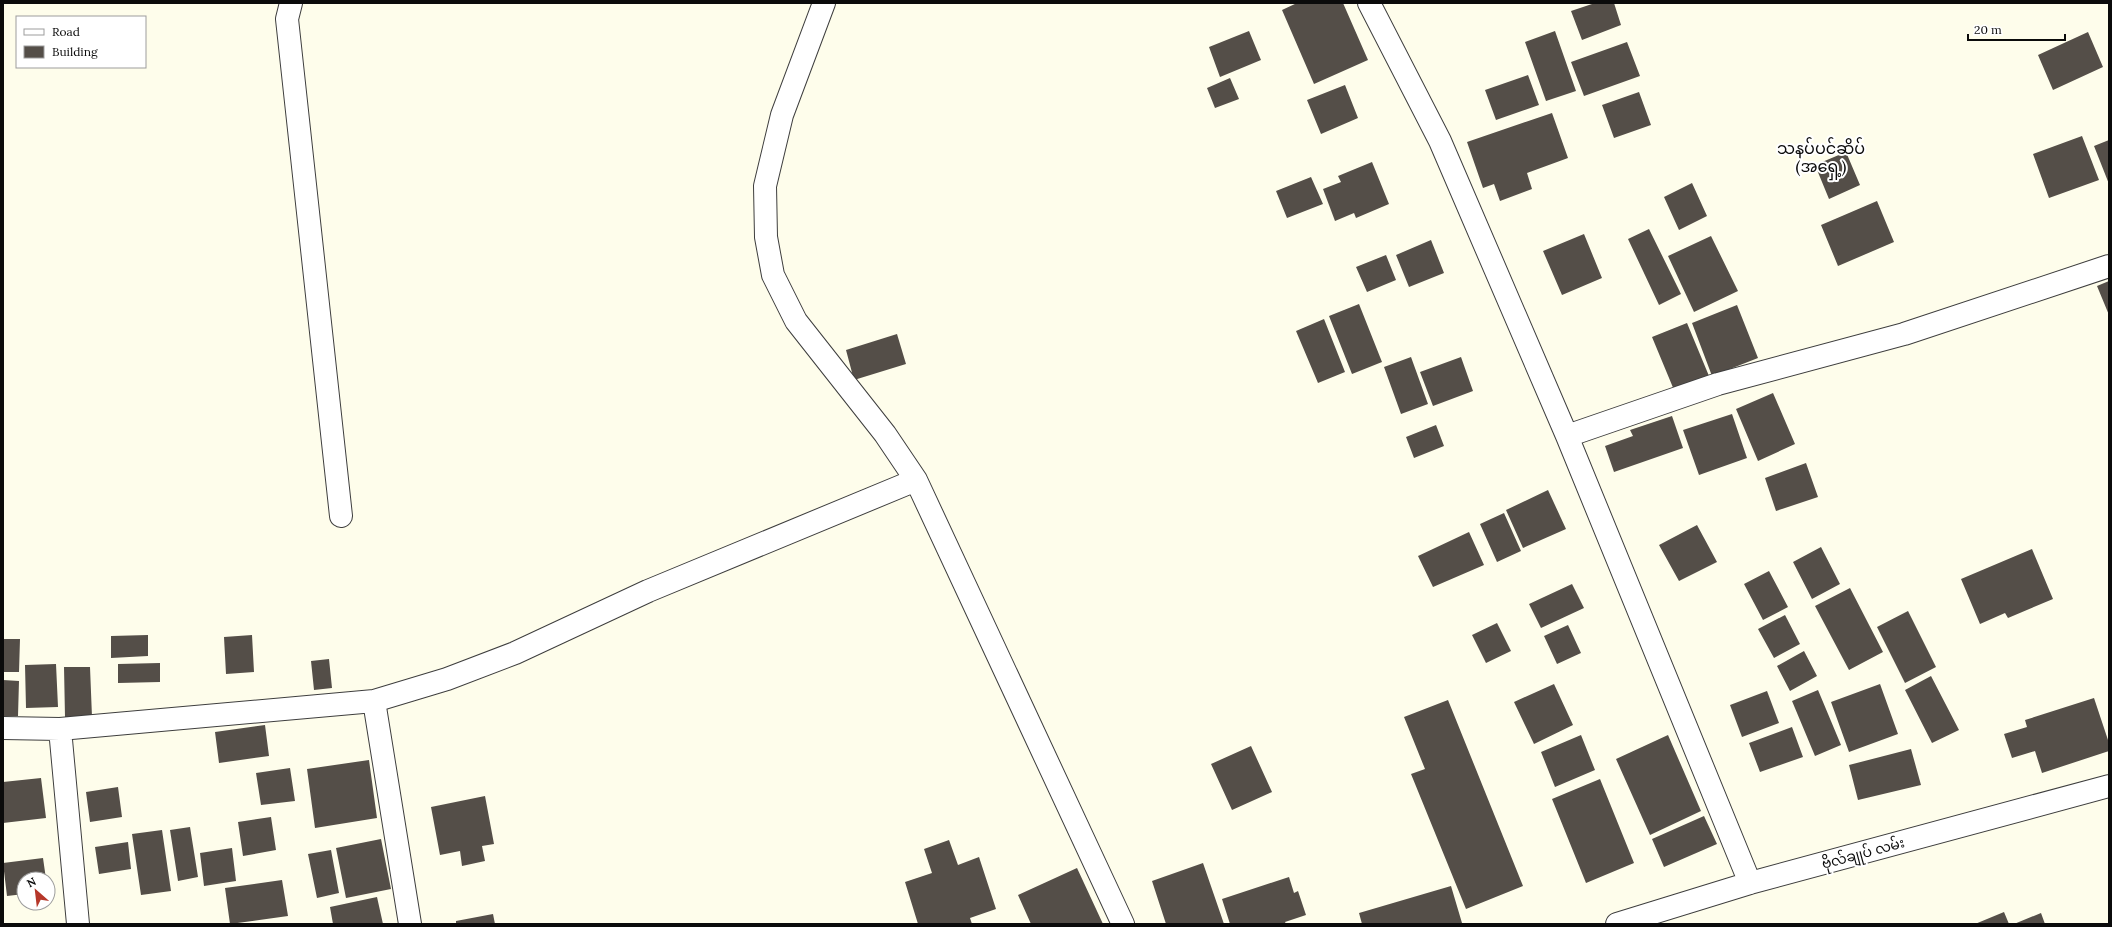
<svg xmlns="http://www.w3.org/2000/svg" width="2112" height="927" viewBox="0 0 2112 927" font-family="Lora,'Noto Sans Myanmar',serif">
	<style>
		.building { fill: #544e48 }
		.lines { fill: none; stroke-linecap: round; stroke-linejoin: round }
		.minor-casing { stroke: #3e3e3e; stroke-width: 24 }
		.minor { stroke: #fff; stroke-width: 22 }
		.labels { text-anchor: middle; stroke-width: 4; stroke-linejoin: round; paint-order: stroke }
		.street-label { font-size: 14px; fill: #0b0b0b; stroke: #fff }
		.quarter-label { font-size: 16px; fill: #0b0b0b; stroke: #fff }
	</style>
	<rect width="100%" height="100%" fill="#fefdeb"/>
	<!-- building -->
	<path class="building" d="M 1297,3 L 1343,3 L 1368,60 L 1314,84 L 1282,10 Z
		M 1595,3 L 1614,3 L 1621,25 L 1582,40 L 1571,11 Z
		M 1249,31 L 1261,60 L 1220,77 L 1209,47 Z
		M 1555,31 L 1576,91 L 1546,101 L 1525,42 Z
		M 2088,32 L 2103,67 L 2053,90 L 2038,55 Z
		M 1627,42 L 1640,76 L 1584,96 L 1571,62 Z
		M 1528,75 L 1539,105 L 1496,120 L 1485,90 Z
		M 1230,78 L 1239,99 L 1215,108 L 1207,88 Z
		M 1345,85 L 1358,118 L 1321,134 L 1307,100 Z
		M 1639,92 L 1651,125 L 1614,138 L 1602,105 Z
		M 1552,113 L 1568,158 L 1527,173 L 1532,189 L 1500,201 L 1494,184 L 1483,188 L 1467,142 Z
		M 2082,136 L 2099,180 L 2049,198 L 2033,154 Z
		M 2109,140 L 2109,184 L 2094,146 Z
		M 1846,152 L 1860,185 L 1829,199 L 1815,165 Z
		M 1372,162 L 1389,204 L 1356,218 L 1354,213 L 1335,221 L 1323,189 L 1341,182 L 1338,176 Z
		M 1311,177 L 1323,204 L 1287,218 L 1276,191 Z
		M 1692,183 L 1707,216 L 1679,230 L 1664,197 Z
		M 1877,201 L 1894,242 L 1838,266 L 1821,225 Z
		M 1649,229 L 1681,294 L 1659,305 L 1628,239 Z
		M 1584,234 L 1602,278 L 1562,295 L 1543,251 Z
		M 1711,236 L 1738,291 L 1694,312 L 1668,256 Z
		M 1431,240 L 1444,273 L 1409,287 L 1396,255 Z
		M 1386,255 L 1396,280 L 1367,292 L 1356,267 Z
		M 2109,281 L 2109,315 L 2097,286 Z
		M 1359,304 L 1382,362 L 1352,374 L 1329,316 Z
		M 1737,305 L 1758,358 L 1712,376 L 1692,323 Z
		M 1324,319 L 1345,372 L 1318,383 L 1296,331 Z
		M 1687,323 L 1709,376 L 1674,390 L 1652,337 Z
		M 897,334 L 906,364 L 854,380 L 846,350 Z
		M 1411,357 L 1428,404 L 1401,414 L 1384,367 Z
		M 1461,357 L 1473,391 L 1433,406 L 1420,372 Z
		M 1773,393 L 1795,444 L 1758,461 L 1736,409 Z
		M 1732,414 L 1747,458 L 1699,475 L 1683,430 Z
		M 1672,416 L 1683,448 L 1614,472 L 1605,446 L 1633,436 L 1630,430 Z
		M 1436,425 L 1444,446 L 1414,458 L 1406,437 Z
		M 1806,463 L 1818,497 L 1776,511 L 1765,478 Z
		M 1548,490 L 1566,529 L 1523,548 L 1506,510 Z
		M 1504,513 L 1521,551 L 1497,562 L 1480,524 Z
		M 1697,525 L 1717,562 L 1679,581 L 1659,545 Z
		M 1469,532 L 1484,565 L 1433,587 L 1418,556 Z
		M 1821,547 L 1840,584 L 1812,599 L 1793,562 Z
		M 2032,549 L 2053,599 L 2008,618 L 2005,613 L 1980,624 L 1961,579 Z
		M 1769,571 L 1788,607 L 1763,620 L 1744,584 Z
		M 1572,584 L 1584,608 L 1541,628 L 1529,604 Z
		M 1850,588 L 1883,652 L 1849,670 L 1815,606 Z
		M 1908,611 L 1936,667 L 1905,683 L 1877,627 Z
		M 1785,615 L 1800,644 L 1774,658 L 1758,629 Z
		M 1497,623 L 1511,651 L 1486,663 L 1472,635 Z
		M 1568,625 L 1581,653 L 1557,664 L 1544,636 Z
		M 148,635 L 148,656 L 111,658 L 111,636 Z
		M 252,635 L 254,672 L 226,674 L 224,637 Z
		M 3,639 L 20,639 L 19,672 L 3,672 Z
		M 1804,651 L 1817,676 L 1790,691 L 1777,666 Z
		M 329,659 L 332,688 L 314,690 L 311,661 Z
		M 160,663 L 160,682 L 118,683 L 118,664 Z
		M 56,664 L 58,707 L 26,708 L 25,665 Z
		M 64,667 L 90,667 L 92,717 L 65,717 Z
		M 1931,676 L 1959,730 L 1932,743 L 1905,690 Z
		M 3,680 L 19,681 L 18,716 L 3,716 Z
		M 1554,684 L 1573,725 L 1534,744 L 1514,702 Z
		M 1880,684 L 1898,734 L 1849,752 L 1831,702 Z
		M 1818,690 L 1841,745 L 1815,756 L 1792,701 Z
		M 1767,691 L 1779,723 L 1742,737 L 1730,705 Z
		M 2094,698 L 2109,743 L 2109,751 L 2042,773 L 2035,751 L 2012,758 L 2004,734 L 2027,727 L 2025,720 Z
		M 1448,700 L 1523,886 L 1466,909 L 1411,774 L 1425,769 L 1404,717 Z
		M 265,725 L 269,756 L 219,763 L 215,732 Z
		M 1792,727 L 1803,757 L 1760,772 L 1749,743 Z
		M 1581,735 L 1595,770 L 1555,787 L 1541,752 Z
		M 1668,735 L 1701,811 L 1650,835 L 1616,759 Z
		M 1251,746 L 1272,792 L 1232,810 L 1211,764 Z
		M 1911,749 L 1921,785 L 1858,800 L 1849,765 Z
		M 369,760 L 377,818 L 315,828 L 307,769 Z
		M 290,768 L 295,801 L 261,805 L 256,773 Z
		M 41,778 L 46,818 L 3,823 L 3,782 Z
		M 1600,779 L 1634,863 L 1586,883 L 1552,799 Z
		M 118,787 L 122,817 L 90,822 L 86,792 Z
		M 485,796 L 494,844 L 482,846 L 485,861 L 462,866 L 460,851 L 440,855 L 431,807 Z
		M 1704,816 L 1717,844 L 1664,867 L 1652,839 Z
		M 271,817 L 276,850 L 243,856 L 238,822 Z
		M 190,827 L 198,877 L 178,881 L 170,830 Z
		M 162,830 L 171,891 L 141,895 L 132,834 Z
		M 381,839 L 391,889 L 346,898 L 336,848 Z
		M 949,840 L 958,865 L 979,857 L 996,909 L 970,918 L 972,924 L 918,924 L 905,882 L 932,873 L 924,849 Z
		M 128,842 L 131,869 L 99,874 L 95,847 Z
		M 232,848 L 236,881 L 204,886 L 200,853 Z
		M 331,850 L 339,893 L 317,898 L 308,854 Z
		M 43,858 L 46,879 L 24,879 L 24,894 L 7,896 L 3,863 Z
		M 1203,863 L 1224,924 L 1166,924 L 1152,881 Z
		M 1077,868 L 1103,924 L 1031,924 L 1018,895 Z
		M 1289,877 L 1294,893 L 1298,891 L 1306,915 L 1285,922 L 1286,924 L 1230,924 L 1222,899 Z
		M 282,880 L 288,916 L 230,924 L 225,888 Z
		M 1451,886 L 1462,923 L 1362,924 L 1359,913 Z
		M 377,897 L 383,924 L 333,924 L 330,907 Z
		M 2004,912 L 2009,924 L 1975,924 Z
		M 2041,913 L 2045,924 L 2014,924 Z
		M 493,914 L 495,924 L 456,924 L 456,921 Z"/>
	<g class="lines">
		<defs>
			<path id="minor" d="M 291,3 L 287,19 L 341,516
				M 824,3 L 782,115 L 765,186 L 766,237 L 773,275 L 796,321 L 885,434 L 916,480 L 1123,924
				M 1369,3 L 1440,141 L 1567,436 L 1750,883
				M 1567,436 L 1718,384 L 1904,334 L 2109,266
				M 374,701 L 410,924
				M 3,728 L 60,729 L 374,701 L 447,679 L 515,653 L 648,591 L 916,480
				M 60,729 L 78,924
				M 1617,924 L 1750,883 L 2109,786"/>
		</defs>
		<!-- minor casing -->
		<use href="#minor" class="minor-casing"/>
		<!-- minor -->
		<use href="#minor" class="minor"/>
	</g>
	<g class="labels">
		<!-- street labels -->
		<g class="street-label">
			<text transform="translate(1863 853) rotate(-15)" y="5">ဗိုလ်ချုပ် လမ်း</text>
		</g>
		<!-- quarter labels -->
		<g class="quarter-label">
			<text x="1821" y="154">သနပ်ပင်ဆိပ်<tspan x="1821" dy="18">(အရှေ့)</tspan></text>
		</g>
	</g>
	<!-- border -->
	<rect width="2112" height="927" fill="none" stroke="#0b0b0b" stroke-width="8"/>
	<!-- legend -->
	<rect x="16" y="16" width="130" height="52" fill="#ffffff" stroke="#9d9d9d"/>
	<rect x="24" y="29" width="20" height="6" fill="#ffffff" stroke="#9d9d9d"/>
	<text x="52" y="36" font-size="12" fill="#0b0b0b">Road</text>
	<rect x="24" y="46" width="20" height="12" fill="#544e48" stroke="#9d9d9d"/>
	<text x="52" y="56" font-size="12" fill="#0b0b0b">Building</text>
	<!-- north arrow -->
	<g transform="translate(36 891) rotate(332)"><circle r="19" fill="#ffffff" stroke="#9d9d9d"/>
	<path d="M0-3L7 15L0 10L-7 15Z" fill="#b63729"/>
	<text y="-6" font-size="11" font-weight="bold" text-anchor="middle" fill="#0b0b0b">N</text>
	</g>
	<!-- scale -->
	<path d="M1968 34v6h97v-6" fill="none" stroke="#0b0b0b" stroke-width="2"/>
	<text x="1974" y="34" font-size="12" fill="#0b0b0b" stroke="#ffffff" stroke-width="3" paint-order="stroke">20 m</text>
</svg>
